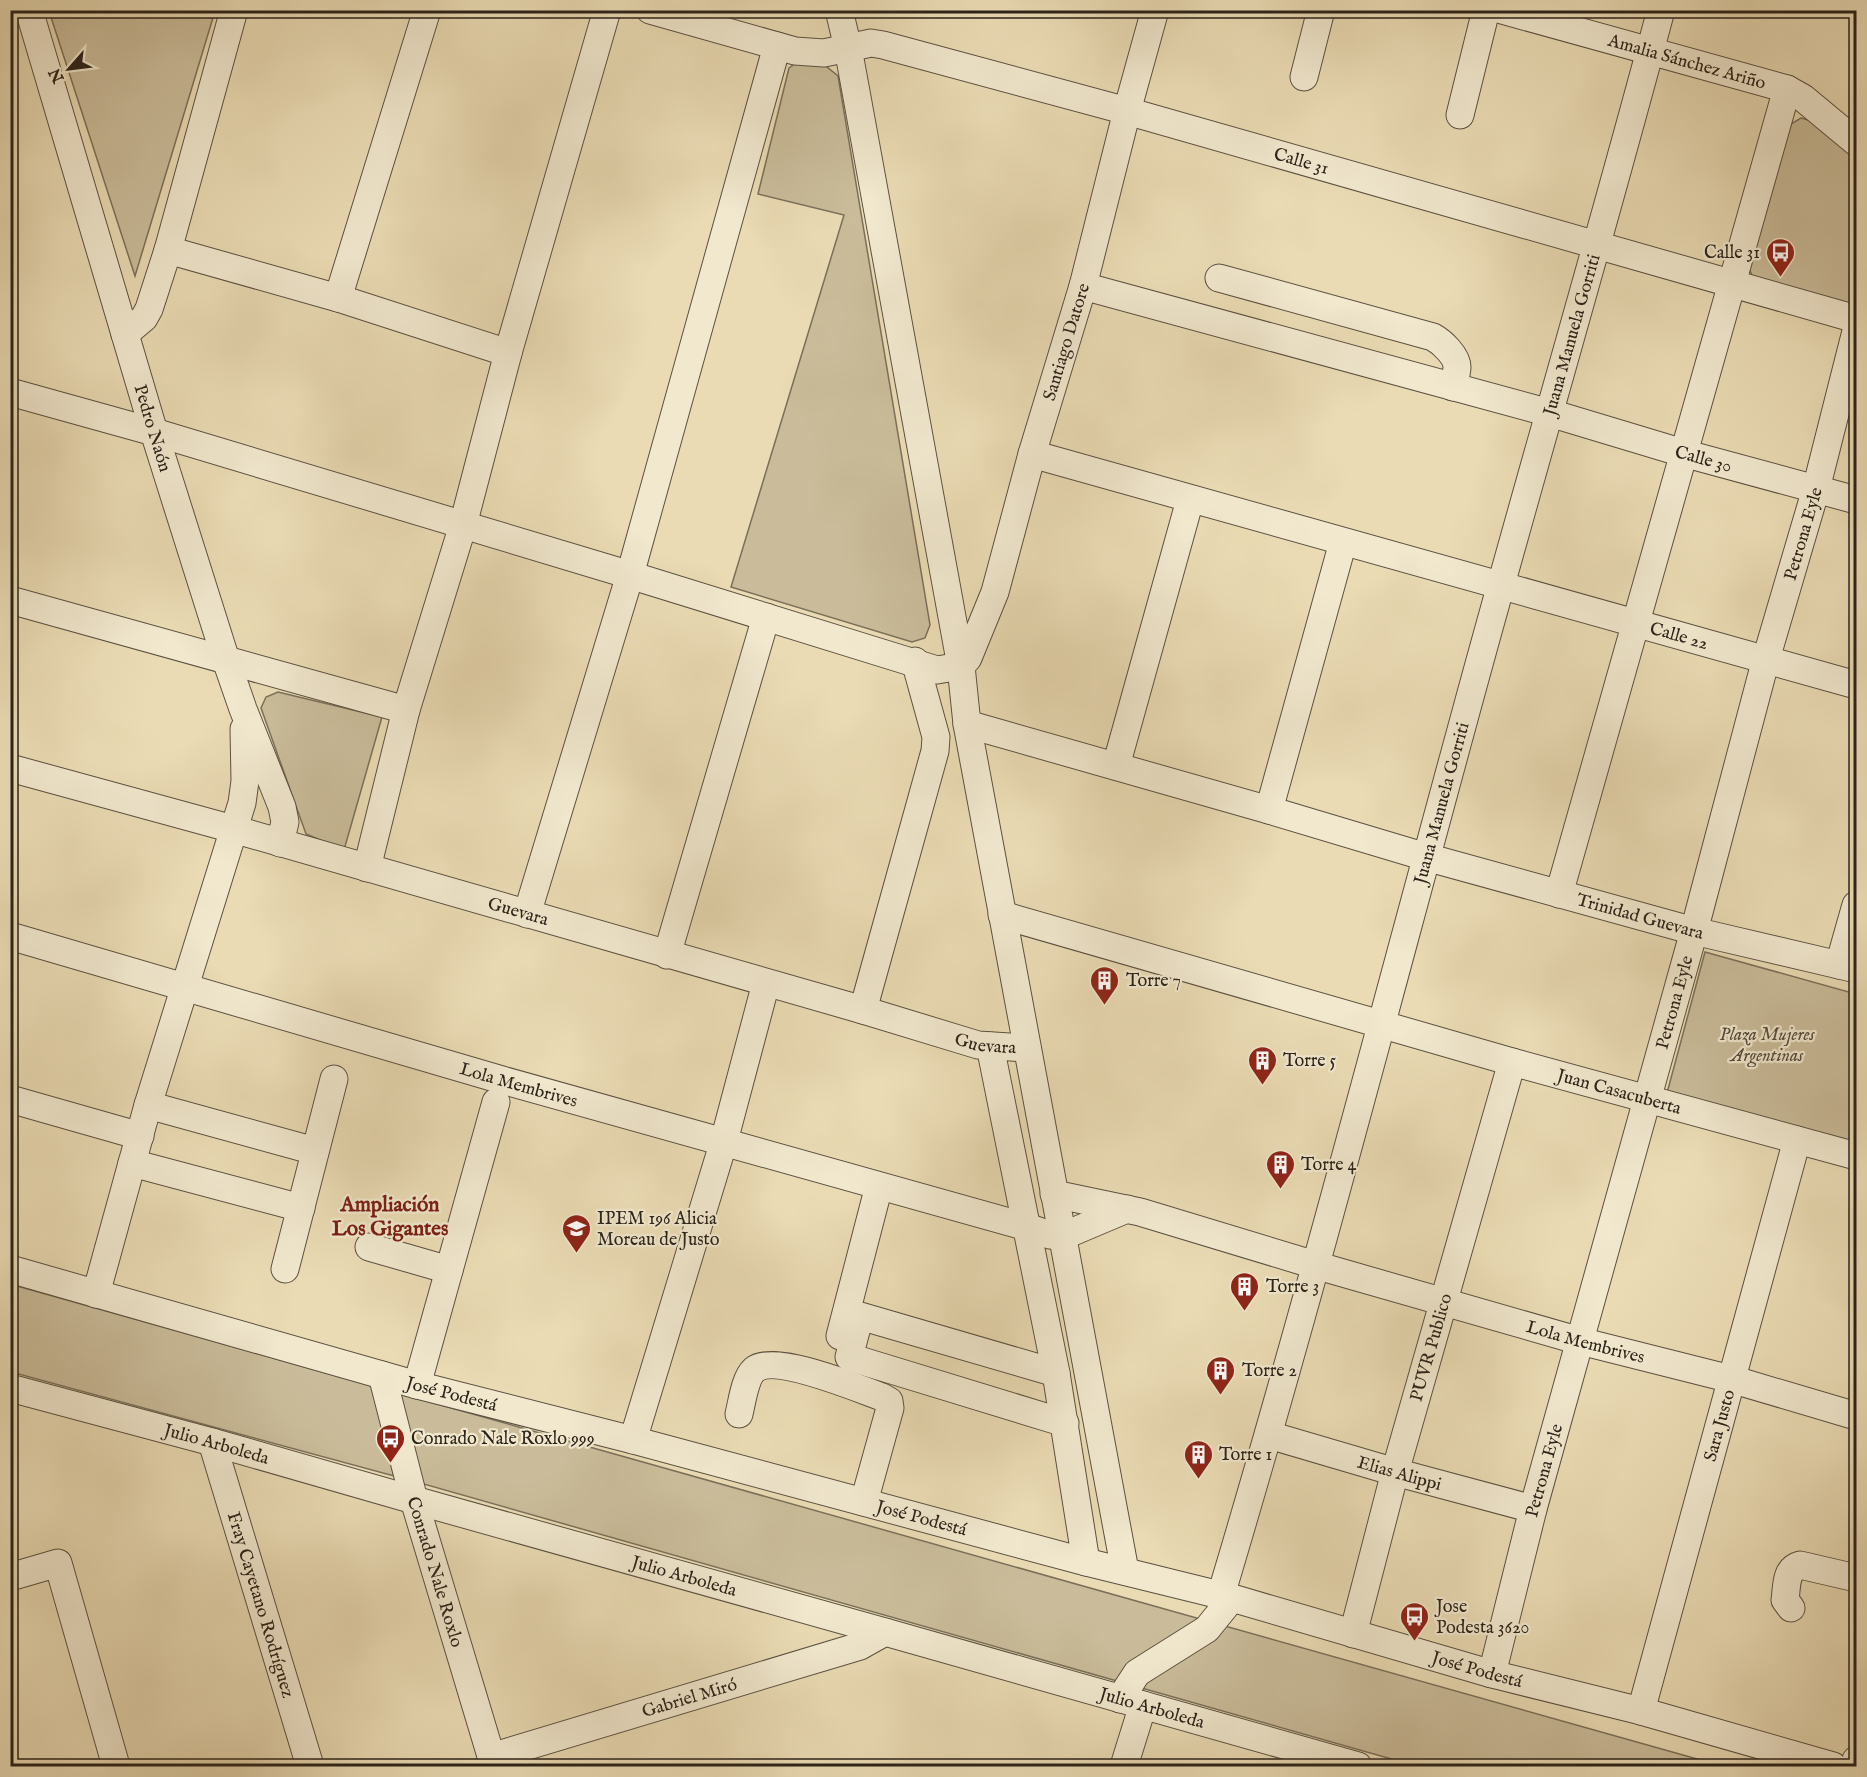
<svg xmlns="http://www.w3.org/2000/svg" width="1867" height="1777" viewBox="0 0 1867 1777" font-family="'IM FELL English',serif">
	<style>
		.green { fill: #cabc9a; stroke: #7a705a; stroke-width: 1.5 }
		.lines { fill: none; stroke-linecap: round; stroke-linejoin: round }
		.minor-casing { stroke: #5b5140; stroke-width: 29 }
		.minor { stroke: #f1e8ce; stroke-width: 27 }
		.labels { text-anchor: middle; stroke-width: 4.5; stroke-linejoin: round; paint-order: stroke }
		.street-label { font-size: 18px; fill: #2b231a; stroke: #f1e8ce }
		.poi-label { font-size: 18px; fill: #2b231a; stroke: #f1e8ce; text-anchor: start }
		.park-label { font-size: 18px; font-style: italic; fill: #53493a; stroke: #f1e8ce }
		.quarter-label { font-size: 21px; font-weight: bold; fill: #7a1f14; stroke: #f1e8ce }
	</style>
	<rect width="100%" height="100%" fill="#eadbb4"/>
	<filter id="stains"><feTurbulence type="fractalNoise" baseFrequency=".00333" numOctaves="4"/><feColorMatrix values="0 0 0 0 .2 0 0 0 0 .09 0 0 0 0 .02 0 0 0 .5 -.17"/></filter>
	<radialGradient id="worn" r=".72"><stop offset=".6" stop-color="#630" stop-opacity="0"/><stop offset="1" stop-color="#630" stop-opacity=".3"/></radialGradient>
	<!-- green -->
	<path class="green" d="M 49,11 L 215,11 L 135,276 Z
		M 799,61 L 822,63 L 838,76 L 930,625 L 925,638 L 912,642 L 731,587 L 844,215 L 758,194 L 789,68 Z
		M 1801,118 L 1815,122 L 1856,157 L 1856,307 L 1753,278 L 1749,268 L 1791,124 Z
		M 278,692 L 382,717 L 344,850 L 306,834 L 261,708 L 266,697 Z
		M 1705,952 L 1856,994 L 1856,1145 L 1667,1093 Z
		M 10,1284 L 372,1386 L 394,1476 L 11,1372 Z
		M 398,1393 L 1722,1766 L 1416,1766 L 420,1483 Z"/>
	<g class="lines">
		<defs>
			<g id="minor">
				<path id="s1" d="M 29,10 L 154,432 L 226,660 L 243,709 L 282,807 L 285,822 L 280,843"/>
				<path id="s2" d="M 650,10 L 795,51 L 824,53 L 871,43 L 883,45 L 1127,111 L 1856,319"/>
				<path d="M 839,10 L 848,48 L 961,666 L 967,724 L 1125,1571"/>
				<path id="s3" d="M 1502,10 L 1787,89 L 1803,98 L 1856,142"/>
				<path d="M 1304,77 L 1321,10"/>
				<path d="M 1460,115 L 1486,10"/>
				<path d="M 168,250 L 338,298 L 508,353"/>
				<path d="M 1219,278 L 1433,337 C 1442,342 1457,356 1457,367 C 1457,373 1454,381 1453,387"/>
				<path id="s4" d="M 1083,286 L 1550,413 L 1683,453 L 1856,500"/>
				<path d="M 338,298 L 427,10"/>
				<path d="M 125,334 L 144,318 L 149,309 L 168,250 L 234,10"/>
				<path d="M 10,392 L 154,432 L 630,575 L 937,670 L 961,666"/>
				<path id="s5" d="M 1032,454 L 1856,685"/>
				<path d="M 10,600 L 406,710"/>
				<path id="s6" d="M 961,666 L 968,658 L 995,592 L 1032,454 L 1083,286 L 1127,111 L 1155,10"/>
				<path id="s7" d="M 967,724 L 1269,810 L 1426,857 L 1694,931 L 1856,969"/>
				<path d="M 1116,766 L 1190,500"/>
				<path id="s8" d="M 10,768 L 233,829 L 863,1010 L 978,1045 L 1027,1048"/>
				<path d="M 1269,810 L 1343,542"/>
				<path d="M 367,868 L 406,710 L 463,525 L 508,353 L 607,10"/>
				<path d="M 1559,894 L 1787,89"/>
				<path d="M 527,914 L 630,575 L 777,46"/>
				<path id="s9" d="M 1002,915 L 1512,1062 L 1856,1156"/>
				<path id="s10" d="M 10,936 L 502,1080 L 1027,1227 L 1050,1235 L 1063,1236 L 1127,1209"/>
				<path d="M 667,955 L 766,617"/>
				<path d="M 1839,965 L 1856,905"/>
				<path d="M 863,1010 L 935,751 L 936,737 L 915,661"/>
				<path d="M 990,1046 L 1056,1373 L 1086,1562"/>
				<path d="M 10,1099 L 140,1136"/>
				<path d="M 148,1105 L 315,1151"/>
				<path d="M 132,1163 L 301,1208"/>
				<path id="s11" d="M 1054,1194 L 1140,1212 L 1315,1265 L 1580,1341 L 1731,1379 L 1856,1416"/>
				<path d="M 369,1247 L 449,1270"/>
				<path id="s12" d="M 10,1269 L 417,1385 L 633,1440 L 1086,1562 L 1232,1598 L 1492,1674 L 1641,1711 L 1833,1766"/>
				<path d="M 285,1269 L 334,1079"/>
				<path d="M 96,1294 L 148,1105 L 242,803 L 245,781 L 244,729"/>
				<path d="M 840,1336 L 879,1186"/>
				<path d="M 1056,1373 L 860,1316 L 849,1357 L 1065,1423"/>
				<path id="s13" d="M 382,1375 L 414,1500 L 494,1766"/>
				<path d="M 417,1385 L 496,1102"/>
				<path id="s14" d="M 10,1388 L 212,1442 L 414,1500 L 885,1632 L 1358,1766"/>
				<path d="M 739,1414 C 742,1402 745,1378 754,1370 C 774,1353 857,1388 882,1397 L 889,1401 L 890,1408 L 864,1502"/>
				<path id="s15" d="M 1269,1435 L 1395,1472 L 1533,1509"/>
				<path d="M 633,1440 L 724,1141 L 766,983"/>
				<path id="s16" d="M 212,1442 L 310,1766"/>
				<path d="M 10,1577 L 58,1563 L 116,1766"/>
				<path id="s17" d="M 1221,1595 C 1308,1305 1384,1012 1464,719 C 1528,483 1598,247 1661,10"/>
				<path d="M 1791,1608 L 1785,1600 C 1787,1587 1785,1569 1800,1565 L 1856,1578"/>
				<path id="s18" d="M 1353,1634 L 1395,1472 L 1512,1062"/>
				<path id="s19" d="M 1492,1674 L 1533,1509 L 1694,931 L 1766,659 L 1816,489 L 1856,331"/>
				<path d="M 1120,1699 L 1137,1673 L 1207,1629 L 1232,1598"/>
				<path id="s20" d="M 1641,1711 L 1797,1140"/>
				<path id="s21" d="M 491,1757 L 860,1646 L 885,1632"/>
				<path d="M 1124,1766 L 1143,1705"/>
				<path d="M 1855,1766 L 1856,1760"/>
			</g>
		</defs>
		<!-- minor casing -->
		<use href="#minor" class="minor-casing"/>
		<!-- minor -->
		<use href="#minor" class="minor"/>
	</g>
	<!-- icons -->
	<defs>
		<symbol id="bus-pin" viewBox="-11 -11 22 30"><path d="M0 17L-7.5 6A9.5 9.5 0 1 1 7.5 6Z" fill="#8f2418" stroke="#f1e8ce"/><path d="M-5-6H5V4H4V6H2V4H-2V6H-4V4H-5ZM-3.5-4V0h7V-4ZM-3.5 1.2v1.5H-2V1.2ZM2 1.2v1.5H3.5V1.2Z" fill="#fff"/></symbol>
		<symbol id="building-pin" viewBox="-11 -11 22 30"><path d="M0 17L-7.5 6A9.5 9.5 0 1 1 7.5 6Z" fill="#8f2418" stroke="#f1e8ce"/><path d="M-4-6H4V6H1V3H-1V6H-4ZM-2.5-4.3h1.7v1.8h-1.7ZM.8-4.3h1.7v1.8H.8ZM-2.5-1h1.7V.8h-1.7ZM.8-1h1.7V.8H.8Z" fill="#fff"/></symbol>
		<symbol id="school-pin" viewBox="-11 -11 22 30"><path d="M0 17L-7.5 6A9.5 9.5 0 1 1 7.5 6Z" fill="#8f2418" stroke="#f1e8ce"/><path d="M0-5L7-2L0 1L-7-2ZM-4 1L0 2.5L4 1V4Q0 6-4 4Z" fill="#fff"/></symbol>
	</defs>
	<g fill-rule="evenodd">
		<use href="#bus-pin" x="1764" y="236" width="33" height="45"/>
		<use href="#building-pin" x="1088" y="964" width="33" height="45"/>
		<use href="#building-pin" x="1246" y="1044" width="33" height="45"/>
		<use href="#building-pin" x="1264" y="1148" width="33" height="45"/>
		<use href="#school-pin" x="560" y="1212" width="33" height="45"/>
		<use href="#building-pin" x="1228" y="1270" width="33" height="45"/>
		<use href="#building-pin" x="1204" y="1354" width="33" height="45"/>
		<use href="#bus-pin" x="374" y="1422" width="33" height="45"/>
		<use href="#building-pin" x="1182" y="1438" width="33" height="45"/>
		<use href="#bus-pin" x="1398" y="1600" width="33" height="45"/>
	</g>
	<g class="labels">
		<!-- street labels -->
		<g class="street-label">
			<text dy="6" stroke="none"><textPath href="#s3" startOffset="192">Amalia Sánchez Ariño</textPath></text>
			<text dy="6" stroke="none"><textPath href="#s2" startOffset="674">Calle 31</textPath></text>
			<text dy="6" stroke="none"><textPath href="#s17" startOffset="1308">Juana Manuela Gorriti</textPath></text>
			<text dy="6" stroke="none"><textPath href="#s6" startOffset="342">Santiago Datore</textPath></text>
			<text dy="6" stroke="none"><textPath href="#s1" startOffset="436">Pedro Naón</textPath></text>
			<text dy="6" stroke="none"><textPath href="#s4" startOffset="644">Calle 30</textPath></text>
			<text dy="6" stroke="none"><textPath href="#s19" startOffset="1182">Petrona Eyle</textPath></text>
			<text dy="6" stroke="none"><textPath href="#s5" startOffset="672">Calle 22</textPath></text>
			<text dy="6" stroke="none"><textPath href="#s17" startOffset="822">Juana Manuela Gorriti</textPath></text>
			<text dy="6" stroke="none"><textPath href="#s8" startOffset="528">Guevara</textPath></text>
			<text dy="6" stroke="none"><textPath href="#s7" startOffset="700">Trinidad Guevara</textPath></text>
			<text dy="6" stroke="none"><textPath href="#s19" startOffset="696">Petrona Eyle</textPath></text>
			<text dy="6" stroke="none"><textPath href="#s8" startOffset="1014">Guevara</textPath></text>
			<text dy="6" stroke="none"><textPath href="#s10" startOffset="530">Lola Membrives</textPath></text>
			<text dy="6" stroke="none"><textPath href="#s9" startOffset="642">Juan Casacuberta</textPath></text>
			<text dy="6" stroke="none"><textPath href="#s11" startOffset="552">Lola Membrives</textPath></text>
			<text dy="6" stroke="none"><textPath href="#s18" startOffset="297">PUVR Publico</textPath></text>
			<text dy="6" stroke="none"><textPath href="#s12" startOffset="459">José Podestá</textPath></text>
			<text dy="6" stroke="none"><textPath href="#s20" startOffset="296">Sara Justo</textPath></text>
			<text dy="6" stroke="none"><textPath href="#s14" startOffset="214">Julio Arboleda</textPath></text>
			<text dy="6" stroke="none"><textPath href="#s19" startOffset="210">Petrona Eyle</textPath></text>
			<text dy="6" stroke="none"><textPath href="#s15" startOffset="136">Elias Alippi</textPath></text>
			<text dy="6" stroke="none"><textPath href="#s12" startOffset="945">José Podestá</textPath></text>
			<text dy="6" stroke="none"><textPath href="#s13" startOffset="204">Conrado Nale Roxlo</textPath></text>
			<text dy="6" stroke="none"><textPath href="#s14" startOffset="700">Julio Arboleda</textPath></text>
			<text dy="6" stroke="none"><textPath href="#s16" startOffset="170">Fray Cayetano Rodríguez</textPath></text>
			<text dy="6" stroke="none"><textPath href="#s12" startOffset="1521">José Podestá</textPath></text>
			<text dy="6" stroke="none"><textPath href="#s21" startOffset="207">Gabriel Miró</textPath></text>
			<text dy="6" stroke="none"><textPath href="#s14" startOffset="1186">Julio Arboleda</textPath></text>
		</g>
		<!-- poi labels -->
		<g class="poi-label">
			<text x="1760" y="258" text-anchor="end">Calle 31</text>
			<text x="1126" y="986">Torre 7</text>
			<text x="1283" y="1066">Torre 5</text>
			<text x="1301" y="1170">Torre 4</text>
			<text x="597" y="1224">IPEM 196 Alicia<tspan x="597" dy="21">Moreau de Justo</tspan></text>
			<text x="1266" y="1292">Torre 3</text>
			<text x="1242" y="1376">Torre 2</text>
			<text x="411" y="1444">Conrado Nale Roxlo 999</text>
			<text x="1219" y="1460">Torre 1</text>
			<text x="1436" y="1612">Jose<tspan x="1436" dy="21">Podesta 3620</tspan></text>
		</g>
		<!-- park labels -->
		<g class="park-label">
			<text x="1767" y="1040">Plaza Mujeres<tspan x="1767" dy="21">Argentinas</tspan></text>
		</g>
		<!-- quarter labels -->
		<g class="quarter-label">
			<text x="390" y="1211">Ampliación<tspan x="390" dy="24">Los Gigantes</tspan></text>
		</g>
	</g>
	<!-- margin -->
	<rect width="1867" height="1777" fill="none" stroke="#eadbb4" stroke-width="36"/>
	<rect x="12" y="12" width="1843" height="1753" fill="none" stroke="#2b231a" stroke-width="3"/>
	<rect x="18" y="18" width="1831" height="1741" fill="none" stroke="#2b231a" stroke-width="1.5"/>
	<!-- north arrow -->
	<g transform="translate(69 69) rotate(242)" stroke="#f1e8ce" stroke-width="4.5" paint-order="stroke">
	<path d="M0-4.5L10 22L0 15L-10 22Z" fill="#2b231a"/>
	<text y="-9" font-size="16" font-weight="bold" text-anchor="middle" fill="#2b231a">N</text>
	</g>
	<rect width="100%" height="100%" filter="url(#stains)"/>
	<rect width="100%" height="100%" fill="url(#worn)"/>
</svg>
